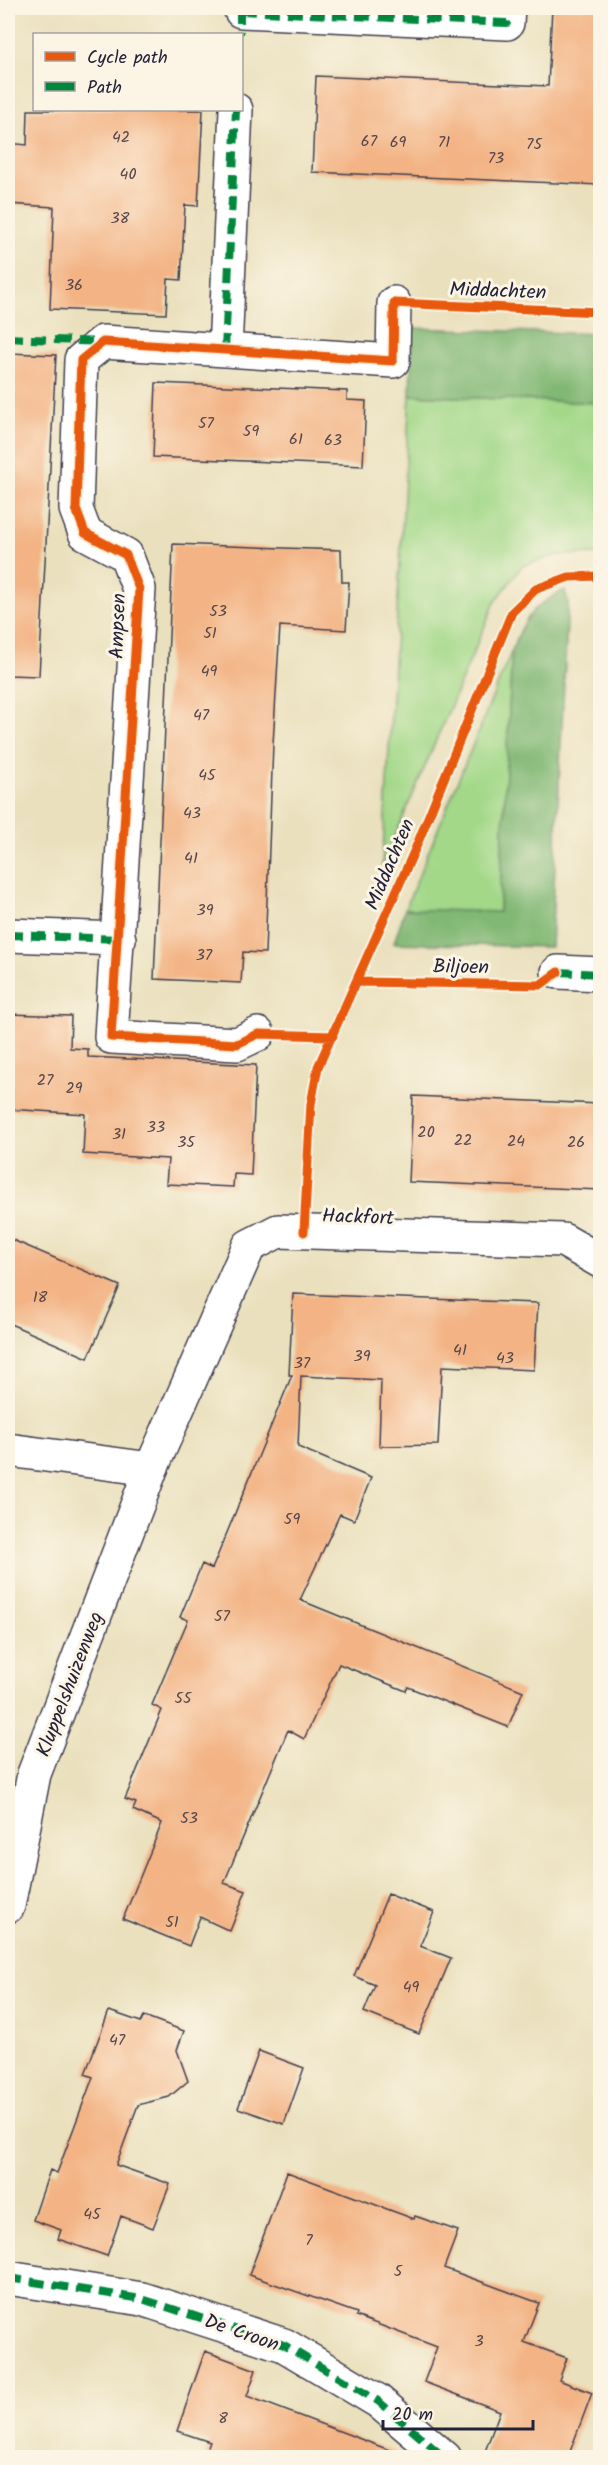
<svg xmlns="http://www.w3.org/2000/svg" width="608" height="2465" viewBox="0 0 608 2465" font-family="Kalam,sans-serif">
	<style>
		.green { fill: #a2d888; stroke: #627d62; stroke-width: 1.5 }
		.forest { fill: #81b874; stroke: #526d58; stroke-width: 1.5 }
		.building { fill: #f3b384 }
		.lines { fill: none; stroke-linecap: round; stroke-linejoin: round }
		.minor-casing { stroke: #403e4e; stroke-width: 36 }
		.minor { stroke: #fff; stroke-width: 33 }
		.quiet { stroke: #00873e; stroke-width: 8; stroke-dasharray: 15 8; stroke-linecap: butt }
		.cycleway-casing { stroke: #fcf5e5; stroke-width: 13 }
		.cycleway { stroke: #e8590c; stroke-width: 9 }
		.labels { text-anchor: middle; stroke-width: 6; stroke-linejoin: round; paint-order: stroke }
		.number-label { font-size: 16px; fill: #56464d }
		.street-label { font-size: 20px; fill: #22223b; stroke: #fcf5e5 }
	</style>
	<rect width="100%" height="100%" fill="#fcf5e5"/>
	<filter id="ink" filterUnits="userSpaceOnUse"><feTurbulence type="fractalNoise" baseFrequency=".0167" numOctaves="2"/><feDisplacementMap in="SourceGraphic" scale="12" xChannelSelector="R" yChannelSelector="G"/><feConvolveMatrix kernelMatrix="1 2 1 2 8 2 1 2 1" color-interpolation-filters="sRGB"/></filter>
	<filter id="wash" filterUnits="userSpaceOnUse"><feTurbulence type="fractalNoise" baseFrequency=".008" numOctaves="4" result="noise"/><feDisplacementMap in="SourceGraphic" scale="24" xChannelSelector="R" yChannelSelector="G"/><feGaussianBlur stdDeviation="1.35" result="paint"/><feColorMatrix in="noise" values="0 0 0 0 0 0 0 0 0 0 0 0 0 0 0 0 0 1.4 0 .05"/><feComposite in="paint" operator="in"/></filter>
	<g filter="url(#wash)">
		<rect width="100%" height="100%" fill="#eae0bd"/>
		<!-- green -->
		<path class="green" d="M 410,395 L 600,403 L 600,554 L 557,555 L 522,566 L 495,602 L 382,867 Z
			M 512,650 L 499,913 L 405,909 Z"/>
		<!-- forest -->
		<path class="forest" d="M 412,328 L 600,334 L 600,403 L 410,395 Z
			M 565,590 L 568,602 L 551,947 L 394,943 L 405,909 L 499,912 L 512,650 C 525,616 533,606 565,590 Z"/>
		<g id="blocks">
			<!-- building -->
			<path class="building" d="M 552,8 L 600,8 L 600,185 L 312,172 L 316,76 L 548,86 Z
				M 28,110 L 203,110 L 198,206 L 185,205 L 181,280 L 168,279 L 166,314 L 50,309 L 54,207 L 8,204 L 8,143 L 27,145 Z
				M 8,353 L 56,355 L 39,676 L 8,675 Z
				M 156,383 L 347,391 L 347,400 L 366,401 L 363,466 L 153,457 Z
				M 173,544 L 341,550 L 342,582 L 349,582 L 346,630 L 280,626 L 273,744 L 265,953 L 243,952 L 241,983 L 154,979 Z
				M 8,1014 L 71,1016 L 70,1048 L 88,1049 L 88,1057 L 256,1065 L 251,1175 L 234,1174 L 233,1187 L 166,1184 L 168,1159 L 83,1154 L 85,1114 L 8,1109 Z
				M 413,1096 L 600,1104 L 600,1190 L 409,1182 Z
				M 8,1238 L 120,1286 L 88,1358 L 8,1323 Z
				M 293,1294 L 538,1303 L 534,1370 L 442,1366 L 438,1445 L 379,1446 L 381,1380 L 301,1376 L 298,1447 L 371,1478 L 354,1520 L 340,1514 L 300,1600 L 523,1691 L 508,1727 L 408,1687 L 406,1691 L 339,1664 L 304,1739 L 288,1730 L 224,1883 L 246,1891 L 230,1931 L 200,1917 L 189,1946 L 123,1919 L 162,1823 L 133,1810 L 136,1803 L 125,1799 L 162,1710 L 152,1705 L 188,1620 L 180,1617 L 202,1564 L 212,1569 L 292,1375 L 289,1375 Z
				M 388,1894 L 434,1912 L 420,1946 L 451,1958 L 419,2034 L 364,2012 L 375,1985 L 354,1976 Z
				M 109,2011 L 141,2022 L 144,2016 L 184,2031 L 177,2050 L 188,2081 L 169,2097 L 138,2105 L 116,2165 L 170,2184 L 153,2228 L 121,2216 L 107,2256 L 58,2239 L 61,2230 L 33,2220 L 50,2170 L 57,2173 L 93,2077 L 85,2074 Z
				M 259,2051 L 304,2068 L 284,2124 L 238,2108 Z
				M 287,2172 L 414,2219 L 415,2216 L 458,2231 L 444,2268 L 539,2303 L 524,2342 L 567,2358 L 559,2380 L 592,2393 L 568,2457 L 483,2457 L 500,2411 L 424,2382 L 437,2347 L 356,2316 L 357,2313 L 249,2275 Z
				M 205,2351 L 256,2370 L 247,2396 L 400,2454 L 399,2457 L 204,2457 L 210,2442 L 177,2431 Z"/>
		</g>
	</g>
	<g filter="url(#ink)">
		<use href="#blocks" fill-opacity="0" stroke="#403e4e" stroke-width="1.5"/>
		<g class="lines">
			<defs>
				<path id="minor" d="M 241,11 L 507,23 L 508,8
					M 225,350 L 236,110
					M 8,935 L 119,939
					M 558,972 L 600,974
					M 258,1034 L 237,1044 L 111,1037 L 139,589 L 126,555 L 85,533 L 76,509 L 81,360 L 103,342 L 393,361 L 394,303
					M 8,1450 L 151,1469
					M 8,1906 L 34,1774 L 151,1469 L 249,1246 L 278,1231 L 563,1240 L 600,1261
					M 8,2278 L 142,2299 L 284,2345 L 378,2401 L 445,2458"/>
			</defs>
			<!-- minor casing -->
			<use href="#minor" class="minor-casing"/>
			<!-- minor -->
			<use href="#minor" class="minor"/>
			<!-- quiet -->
			<path class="quiet" d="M 240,8 L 240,34
				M 241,11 L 507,23 L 508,8
				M 8,338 L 103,342
				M 225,350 L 236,110
				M 8,935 L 119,939
				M 558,972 L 600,974
				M 8,2278 L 142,2299 L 284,2345 L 378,2401 L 445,2458"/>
			<defs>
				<path id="cycleway" d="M 358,982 L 540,985 L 558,972
					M 333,1036 L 258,1034 L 237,1044 L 111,1037 L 139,589 L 126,555 L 85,533 L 76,509 L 81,360 L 103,342 L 393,361 L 394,303 L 600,312
					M 304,1232 L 311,1104 L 318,1067 L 416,847 L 512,612 L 536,589 L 569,577 L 600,576"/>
			</defs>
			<!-- cycleway casing -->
			<use href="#cycleway" class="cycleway-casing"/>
			<!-- cycleway -->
			<use href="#cycleway" class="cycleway"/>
		</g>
	</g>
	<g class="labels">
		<!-- number labels -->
		<g class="number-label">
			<text x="121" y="142">42</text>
			<text x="369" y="146">67</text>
			<text x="398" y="147">69</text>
			<text x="444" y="147">71</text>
			<text x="534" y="149">75</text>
			<text x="496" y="163">73</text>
			<text x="128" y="179">40</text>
			<text x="120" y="223">38</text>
			<text x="74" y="290">36</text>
			<text x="206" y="428">57</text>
			<text x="251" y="436">59</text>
			<text x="296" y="444">61</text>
			<text x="333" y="445">63</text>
			<text x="218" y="616">53</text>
			<text x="210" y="638">51</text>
			<text x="209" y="676">49</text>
			<text x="201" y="720">47</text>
			<text x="207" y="780">45</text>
			<text x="192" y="818">43</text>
			<text x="191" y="863">41</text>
			<text x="205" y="915">39</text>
			<text x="204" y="960">37</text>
			<text x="45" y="1085">27</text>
			<text x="74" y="1093">29</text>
			<text x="156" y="1132">33</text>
			<text x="426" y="1137">20</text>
			<text x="119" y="1139">31</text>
			<text x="463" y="1145">22</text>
			<text x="516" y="1146">24</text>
			<text x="186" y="1147">35</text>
			<text x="576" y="1147">26</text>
			<text x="40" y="1302">18</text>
			<text x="460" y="1355">41</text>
			<text x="362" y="1361">39</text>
			<text x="505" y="1363">43</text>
			<text x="302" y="1368">37</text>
			<text x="292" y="1524">59</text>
			<text x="222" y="1621">57</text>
			<text x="183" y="1703">55</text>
			<text x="189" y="1823">53</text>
			<text x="172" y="1927">51</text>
			<text x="411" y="1992">49</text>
			<text x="117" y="2045">47</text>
			<text x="92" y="2219">45</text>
			<text x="309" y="2245">7</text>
			<text x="398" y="2276">5</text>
			<text x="479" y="2346">3</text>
			<text x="223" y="2423">8</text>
		</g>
		<!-- street labels -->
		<g class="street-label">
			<text transform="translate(498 290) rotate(2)" y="7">Middachten</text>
			<text transform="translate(117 626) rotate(-88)" y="7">Ampsen</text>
			<text transform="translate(389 864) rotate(-67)" y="7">Middachten</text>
			<text transform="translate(461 966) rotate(1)" y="7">Biljoen</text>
			<text transform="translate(358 1216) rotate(2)" y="7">Hackfort</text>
			<text transform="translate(69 1684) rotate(-69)" y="7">Kluppelshuizenweg</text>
			<text transform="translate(242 2332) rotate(19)" y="7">De Croon</text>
		</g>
	</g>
	<!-- margin -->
	<rect width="608" height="2465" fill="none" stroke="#fcf5e5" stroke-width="30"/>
	<!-- legend -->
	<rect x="33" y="33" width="210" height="78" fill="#fcf5e5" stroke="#a5a1a1" stroke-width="1.5"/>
	<rect x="45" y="52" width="30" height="9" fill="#e8590c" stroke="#a5a1a1" stroke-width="1.5"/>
	<text x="87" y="63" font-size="18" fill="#22223b">Cycle path</text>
	<rect x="45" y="82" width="30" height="9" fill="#00873e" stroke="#a5a1a1" stroke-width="1.5"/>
	<text x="87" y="93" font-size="18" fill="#22223b">Path</text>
	<!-- scale -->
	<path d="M383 2420v9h150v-9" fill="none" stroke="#22223b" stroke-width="3"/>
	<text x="392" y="2420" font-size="18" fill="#22223b" stroke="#fcf5e5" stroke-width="4.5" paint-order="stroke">20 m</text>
</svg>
